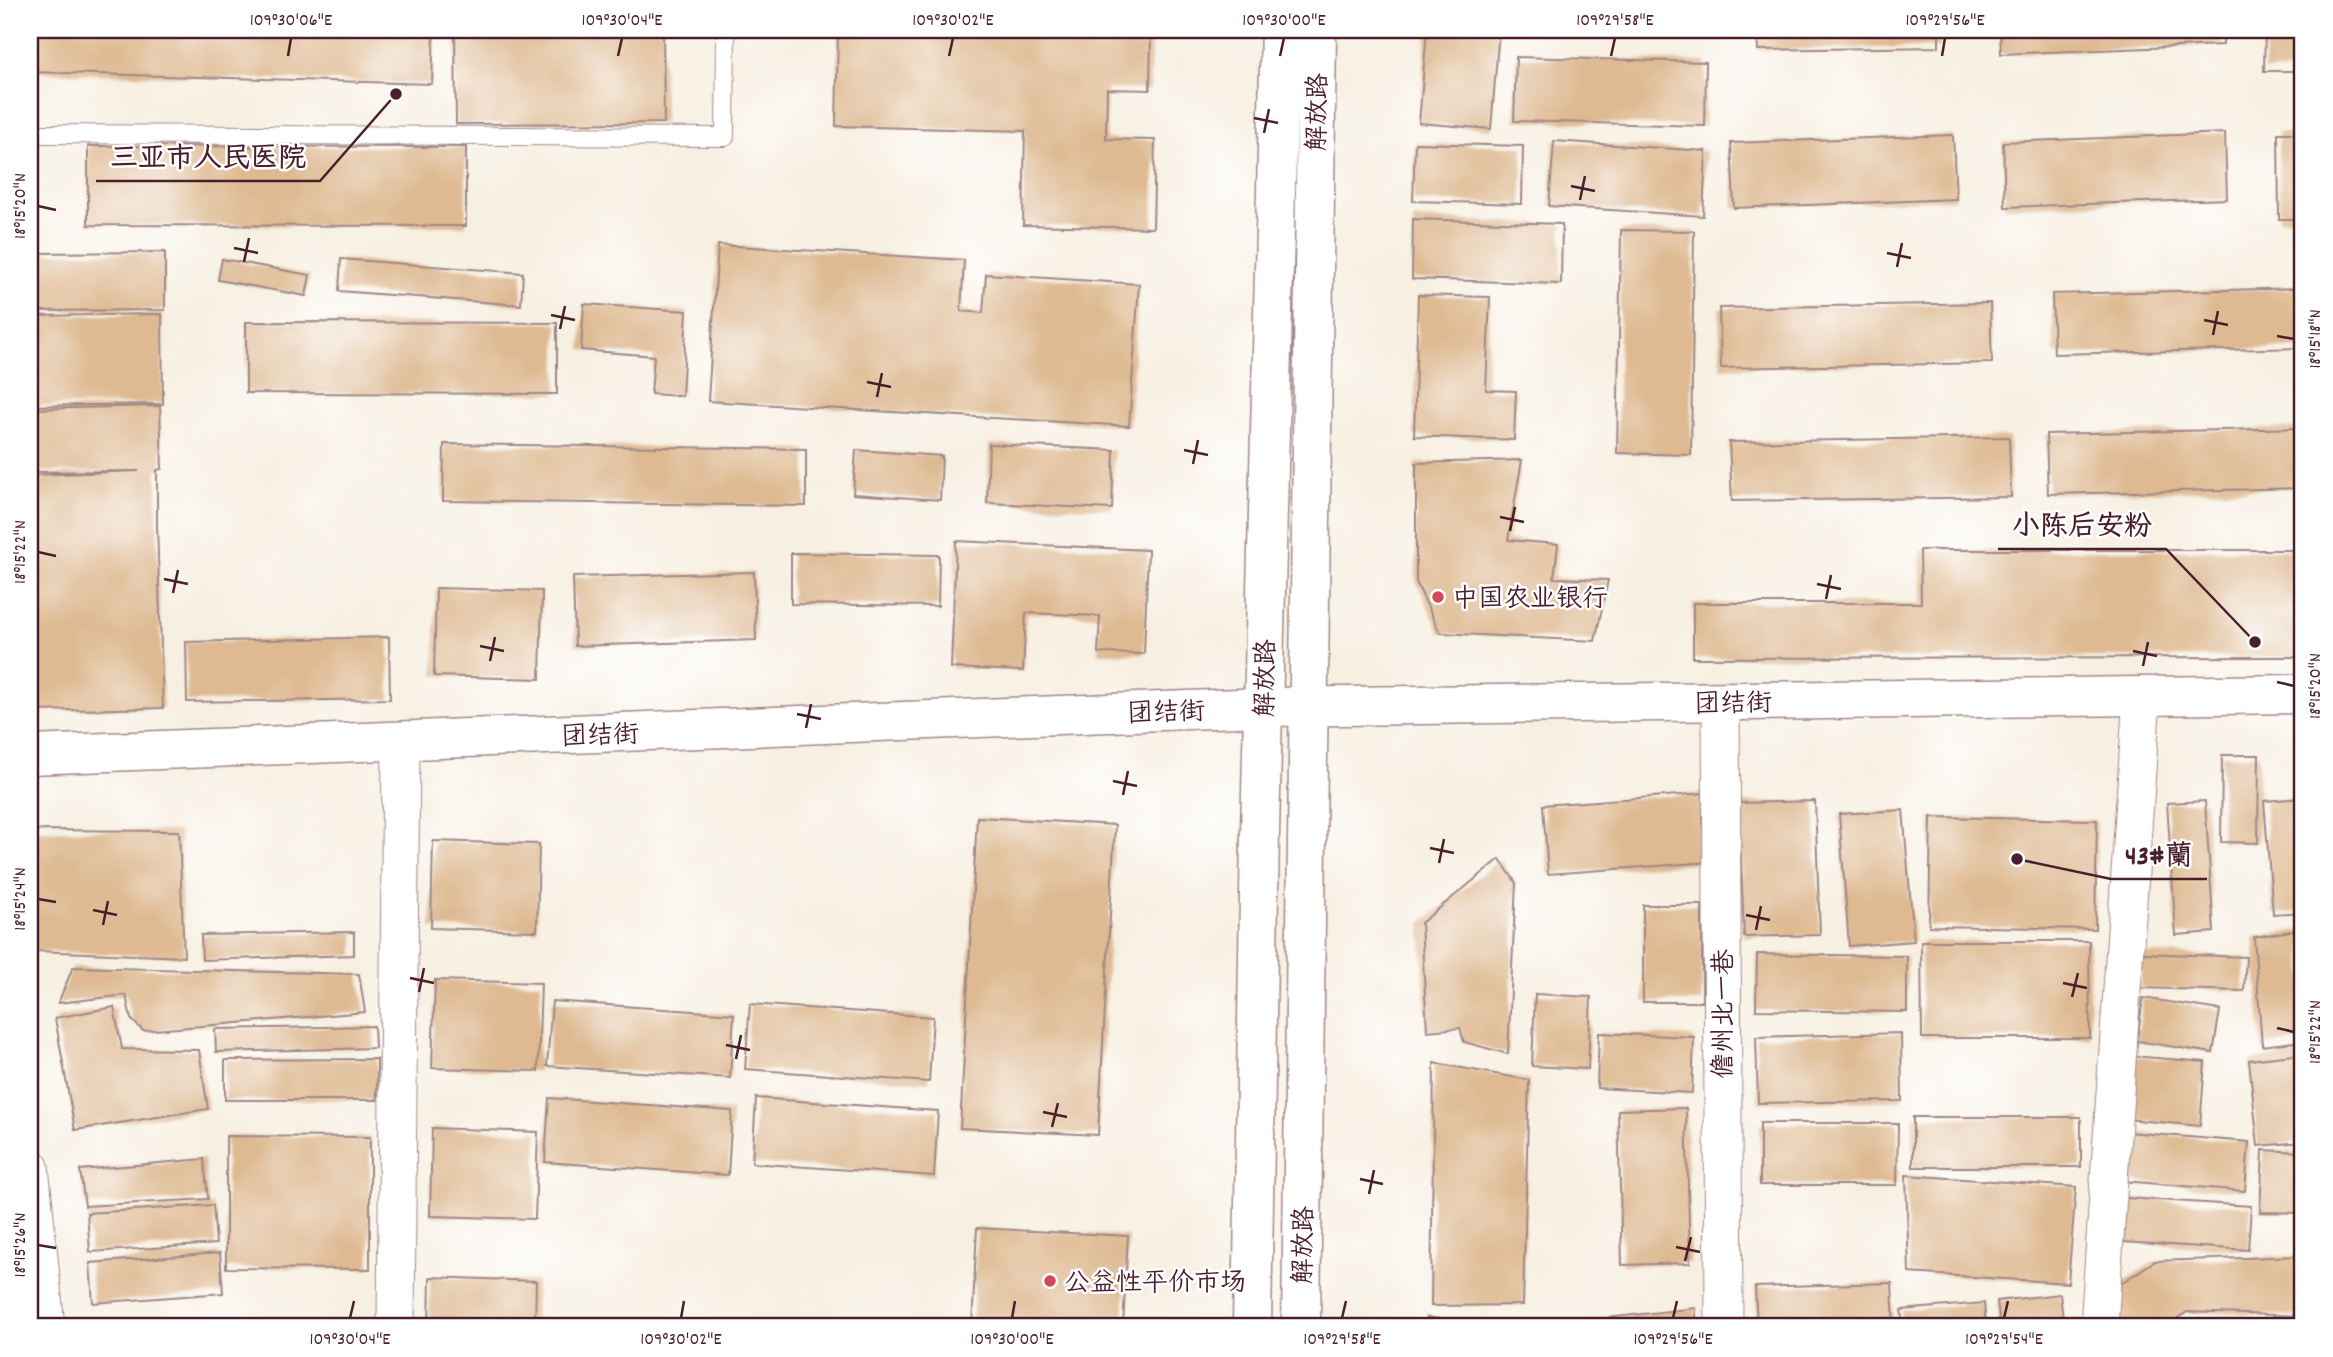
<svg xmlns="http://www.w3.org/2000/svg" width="2333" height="1357" viewBox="0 0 2333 1357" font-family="Dekko,'LXGW WenKai TC',sans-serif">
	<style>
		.building { fill: #deb991 }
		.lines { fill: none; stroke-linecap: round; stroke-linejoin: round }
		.service-casing { stroke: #a08886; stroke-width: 20 }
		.minor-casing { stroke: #a08886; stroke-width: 39 }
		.tertiary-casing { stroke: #a08886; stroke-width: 41 }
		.primary-casing { stroke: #a08886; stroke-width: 41 }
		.service { stroke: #fff; stroke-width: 18 }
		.minor { stroke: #fff; stroke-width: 37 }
		.tertiary { stroke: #fff; stroke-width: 38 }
		.primary { stroke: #fff; stroke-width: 38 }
		.ticks { fill: none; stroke: #4a1f2b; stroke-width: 2.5 }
		.poi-dot { fill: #d1495b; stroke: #fff; stroke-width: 2.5 }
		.labels { text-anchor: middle; stroke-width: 5; stroke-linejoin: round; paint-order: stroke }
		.street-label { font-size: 26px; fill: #4a1f2b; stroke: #fff }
		.poi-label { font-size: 26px; fill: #4a1f2b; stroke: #fff; text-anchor: start }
		.leader { fill: none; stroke: #4a1f2b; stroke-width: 2.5 }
		.callout-dot { fill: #4a1f2b; stroke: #fff; stroke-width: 2.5 }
		.callout-label { font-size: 28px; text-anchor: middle; font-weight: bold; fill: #4a1f2b; stroke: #fff; stroke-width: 5; stroke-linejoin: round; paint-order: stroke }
		.neatline { fill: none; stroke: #4a1f2b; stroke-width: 2.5 }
		.ticks-label { font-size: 18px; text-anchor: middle; fill: #4a1f2b }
	</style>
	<rect width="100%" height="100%" fill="#fff"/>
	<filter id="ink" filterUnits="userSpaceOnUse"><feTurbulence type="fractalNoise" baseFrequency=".0143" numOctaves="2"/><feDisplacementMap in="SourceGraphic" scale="14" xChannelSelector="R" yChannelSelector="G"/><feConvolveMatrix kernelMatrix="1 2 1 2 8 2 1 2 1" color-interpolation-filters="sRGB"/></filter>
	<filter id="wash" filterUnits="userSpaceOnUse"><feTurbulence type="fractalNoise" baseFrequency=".00686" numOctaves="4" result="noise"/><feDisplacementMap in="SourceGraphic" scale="28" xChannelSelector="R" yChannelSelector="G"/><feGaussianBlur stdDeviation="1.57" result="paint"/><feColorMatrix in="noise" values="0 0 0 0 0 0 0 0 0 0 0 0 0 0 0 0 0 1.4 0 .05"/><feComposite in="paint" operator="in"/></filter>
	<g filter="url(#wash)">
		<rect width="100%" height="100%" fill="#f7f0e2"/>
		<g id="blocks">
			<!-- building -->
			<path class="building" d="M 30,30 L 434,30 L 432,84 L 30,72 Z
				M 455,30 L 663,30 L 664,123 L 456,124 Z
				M 838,30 L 1151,30 L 1150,90 L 1107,89 L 1106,139 L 1155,140 L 1153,228 L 1023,225 L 1025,131 L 836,126 Z
				M 1427,30 L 1499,30 L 1491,129 L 1419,123 Z
				M 1757,30 L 1939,30 L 1939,47 L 1758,50 Z
				M 2000,30 L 2223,30 L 2223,45 L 2001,54 Z
				M 2265,30 L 2303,30 L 2303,71 L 2264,71 Z
				M 1516,57 L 1706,62 L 1705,126 L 1514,121 Z
				M 2225,133 L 2227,199 L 2005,207 L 2003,142 Z
				M 2278,133 L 2303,133 L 2303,219 L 2279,219 Z
				M 1953,135 L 1956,199 L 1734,208 L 1731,143 Z
				M 1554,141 L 1706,151 L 1703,216 L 1549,206 Z
				M 1415,143 L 1523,146 L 1522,204 L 1413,201 Z
				M 88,146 L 466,147 L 466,226 L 88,225 Z
				M 1413,219 L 1562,224 L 1561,284 L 1412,279 Z
				M 1621,230 L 1694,231 L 1691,455 L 1617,453 Z
				M 718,245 L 964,260 L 961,311 L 983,313 L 986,274 L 1139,284 L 1129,426 L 708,401 Z
				M 165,252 L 165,310 L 30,311 L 30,253 Z
				M 222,259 L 310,275 L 306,296 L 218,280 Z
				M 341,259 L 523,273 L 521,305 L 339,291 Z
				M 2303,288 L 2303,348 L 2054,354 L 2052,294 Z
				M 1418,295 L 1490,297 L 1486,390 L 1516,391 L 1514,440 L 1414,436 Z
				M 1990,303 L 1992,363 L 1721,368 L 1719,308 Z
				M 584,304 L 687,311 L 682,396 L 651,394 L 654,356 L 581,350 Z
				M 162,314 L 163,404 L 30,406 L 30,316 Z
				M 246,322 L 557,323 L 557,394 L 246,393 Z
				M 160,406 L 162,469 L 157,470 L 157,525 L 163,708 L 30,711 L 30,475 L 139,471 L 30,472 L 30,409 Z
				M 2303,428 L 2303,488 L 2048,494 L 2046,434 Z
				M 2009,437 L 2011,497 L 1732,501 L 1729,442 Z
				M 444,444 L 806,449 L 806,506 L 443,501 Z
				M 989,444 L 1114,450 L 1112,509 L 987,503 Z
				M 856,450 L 942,456 L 940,500 L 853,494 Z
				M 1522,460 L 1508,540 L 1558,544 L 1554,578 L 1608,580 L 1595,641 L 1440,633 L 1416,582 L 1416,463 Z
				M 956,541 L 1148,550 L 1144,654 L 1098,653 L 1100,616 L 1026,613 L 1023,671 L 951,668 Z
				M 1920,550 L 2303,550 L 2303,657 L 1693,658 L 1693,603 L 1921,603 Z
				M 791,553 L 939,555 L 938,606 L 791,604 Z
				M 754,572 L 756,640 L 575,646 L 573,577 Z
				M 436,588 L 542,591 L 540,679 L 434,676 Z
				M 389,637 L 390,699 L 187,702 L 186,642 Z
				M 2222,755 L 2259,755 L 2258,843 L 2221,842 Z
				M 1706,793 L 1711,862 L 1548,874 L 1543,805 Z
				M 2303,798 L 2303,912 L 2273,914 L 2264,801 Z
				M 1815,801 L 1820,935 L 1744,937 L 1739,803 Z
				M 2205,801 L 2214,932 L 2176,935 L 2167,803 Z
				M 1903,810 L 1914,941 L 1849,946 L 1839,814 Z
				M 977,817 L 1115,825 L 1098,1135 L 960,1128 Z
				M 1931,817 L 2097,820 L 2095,929 L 1929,926 Z
				M 30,830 L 179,831 L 184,957 L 36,951 L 30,913 Z
				M 433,841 L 539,844 L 537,931 L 431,928 Z
				M 1500,859 L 1516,883 L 1508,1054 L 1464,1042 L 1460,1028 L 1427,1031 L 1421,923 Z
				M 1643,905 L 1702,905 L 1702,1002 L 1643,1002 Z
				M 2303,929 L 2303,1041 L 2262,1046 L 2254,937 Z
				M 354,932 L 354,955 L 202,960 L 201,935 Z
				M 1921,941 L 2089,941 L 2090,1038 L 1922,1038 Z
				M 2141,953 L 2246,957 L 2244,991 L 2140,988 Z
				M 1757,954 L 1907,956 L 1907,1012 L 1756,1010 Z
				M 73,967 L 359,974 L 365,1012 L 143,1031 L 131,1019 L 126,995 L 58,1003 Z
				M 435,980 L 541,983 L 538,1071 L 432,1068 Z
				M 1535,994 L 1591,997 L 1588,1069 L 1532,1066 Z
				M 2143,998 L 2220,1010 L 2213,1053 L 2137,1041 Z
				M 552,1001 L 734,1014 L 730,1078 L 547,1066 Z
				M 750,1004 L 933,1017 L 929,1082 L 745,1069 Z
				M 114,1007 L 122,1049 L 199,1050 L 208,1109 L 75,1130 L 55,1018 Z
				M 374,1026 L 375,1048 L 216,1052 L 215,1029 Z
				M 1599,1033 L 1694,1037 L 1692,1093 L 1597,1088 Z
				M 1901,1033 L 1902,1101 L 1758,1103 L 1756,1037 Z
				M 2303,1054 L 2303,1142 L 2258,1146 L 2249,1060 Z
				M 2132,1056 L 2205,1062 L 2200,1126 L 2126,1119 Z
				M 377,1059 L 377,1100 L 225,1100 L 225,1060 Z
				M 1434,1063 L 1529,1080 L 1523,1305 L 1431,1306 Z
				M 549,1098 L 732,1111 L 728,1175 L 545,1162 Z
				M 756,1098 L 938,1111 L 934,1176 L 752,1163 Z
				M 1686,1108 L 1690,1263 L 1622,1265 L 1618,1110 Z
				M 1913,1117 L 2081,1117 L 2081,1167 L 1913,1167 Z
				M 1760,1123 L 1898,1123 L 1897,1185 L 1760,1185 Z
				M 432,1128 L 538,1132 L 535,1219 L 430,1216 Z
				M 2127,1132 L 2249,1142 L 2245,1191 L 2123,1181 Z
				M 226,1136 L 370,1137 L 370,1269 L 226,1268 Z
				M 2263,1150 L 2303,1152 L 2303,1213 L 2260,1212 Z
				M 204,1159 L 208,1199 L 85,1206 L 80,1170 Z
				M 1906,1175 L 2076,1187 L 2068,1283 L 1909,1273 Z
				M 2126,1198 L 2251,1206 L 2248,1250 L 2123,1242 Z
				M 213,1205 L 216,1244 L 90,1252 L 87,1213 Z
				M 977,1228 L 1128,1236 L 1123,1327 L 972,1327 Z
				M 220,1253 L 223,1293 L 93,1303 L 90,1263 Z
				M 2303,1256 L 2303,1316 L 2187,1312 L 2164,1327 L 2114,1327 L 2121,1283 L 2155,1261 Z
				M 430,1277 L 536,1281 L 535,1327 L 429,1327 Z
				M 1892,1283 L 1894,1327 L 1757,1327 L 1755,1287 Z
				M 2060,1294 L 2064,1327 L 2000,1327 L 1997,1301 Z
				M 1984,1303 L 1986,1327 L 1903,1327 L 1901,1310 Z
				M 1696,1308 L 1696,1327 L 1544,1327 L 1544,1325 Z
				M 1427,1317 L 1485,1326 L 1485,1327 L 1426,1327 Z"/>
		</g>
	</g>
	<g filter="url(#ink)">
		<use href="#blocks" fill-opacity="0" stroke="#a08886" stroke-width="2"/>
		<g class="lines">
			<defs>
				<path id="service" d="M 30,134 L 725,137 L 726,30"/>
				<path id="minor" d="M 1721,702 L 1724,1327
					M 30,1167 L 46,1327
					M 396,1327 L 401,742
					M 2099,1327 L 2142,697"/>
				<path id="tertiary" d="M 30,755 L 1264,707 L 2303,694"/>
				<path id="primary" d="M 1252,1327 L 1260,832 L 1280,30
					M 1301,1327 L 1317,30"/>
			</defs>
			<!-- service casing -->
			<use href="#service" class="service-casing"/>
			<!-- minor casing -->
			<use href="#minor" class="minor-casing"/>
			<!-- tertiary casing -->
			<use href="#tertiary" class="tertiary-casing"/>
			<!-- primary casing -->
			<use href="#primary" class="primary-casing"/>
			<!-- service -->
			<use href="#service" class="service"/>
			<!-- minor -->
			<use href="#minor" class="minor"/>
			<!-- tertiary -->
			<use href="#tertiary" class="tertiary"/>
			<!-- primary -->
			<use href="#primary" class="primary"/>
		</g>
	</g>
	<!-- ticks -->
	<path class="ticks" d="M 288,56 L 291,38M 618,56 L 622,38M 949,56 L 953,38M 1280,56 L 1284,38M 1611,56 L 1615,38M 1942,56 L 1945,38M 1254,118 L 1278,123M 1264,133 L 1269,109M 1571,186 L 1595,191M 1580,200 L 1585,176M 38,206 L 56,210M 234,248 L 258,253M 1887,253 L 1911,258M 244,262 L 249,238M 1897,267 L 1902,243M 551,315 L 575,320M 2204,320 L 2228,325M 560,329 L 565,306M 2213,335 L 2218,311M 2277,336 L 2294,339M 867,382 L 891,387M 877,397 L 882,373M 1184,450 L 1208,455M 1193,464 L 1198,440M 1500,517 L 1524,522M 1510,531 L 1515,507M 38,552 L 56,556M 164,579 L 188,584M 1817,584 L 1841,589M 173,593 L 178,570M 1826,599 L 1831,575M 480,646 L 504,651M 2133,651 L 2157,656M 490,661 L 495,637M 2143,666 L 2148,642M 2277,682 L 2294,686M 797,714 L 821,719M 806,728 L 811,704M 1113,781 L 1137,786M 1123,795 L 1128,771M 1430,848 L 1454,853M 1439,863 L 1444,839M 38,899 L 56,902M 93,910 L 117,915M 1746,915 L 1770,920M 103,925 L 108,901M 1756,930 L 1761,906M 410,978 L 434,983M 2063,983 L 2087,988M 419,992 L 424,968M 2072,997 L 2078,973M 2277,1028 L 2294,1032M 726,1045 L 750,1050M 736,1059 L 741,1035M 1043,1112 L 1067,1117M 1052,1127 L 1058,1103M 1360,1179 L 1383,1184M 1369,1194 L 1374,1170M 38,1245 L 56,1248M 1676,1247 L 1700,1252M 1685,1261 L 1691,1237M 350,1318 L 354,1301M 681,1318 L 684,1301M 1012,1318 L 1015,1301M 1342,1318 L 1346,1301M 1673,1318 L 1677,1301M 2004,1318 L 2008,1301"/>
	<!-- markers -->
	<g class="poi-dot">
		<circle cx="1438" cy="597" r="7"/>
		<circle cx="1050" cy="1281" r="7"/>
	</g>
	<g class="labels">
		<!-- street labels -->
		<g class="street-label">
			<text transform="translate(1316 112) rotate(-89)" y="9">解放路</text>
			<text transform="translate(1264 678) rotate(-89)" y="9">解放路</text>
			<text transform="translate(1733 702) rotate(-1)" y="9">团结街</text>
			<text transform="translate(1166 711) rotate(-2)" y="9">团结街</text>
			<text transform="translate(600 734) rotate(-2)" y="9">团结街</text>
			<text transform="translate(1722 1014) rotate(-90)" y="9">儋州北一巷</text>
			<text transform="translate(1302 1245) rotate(-89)" y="9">解放路</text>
		</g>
		<!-- poi labels -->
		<g class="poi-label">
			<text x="1452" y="606">中国农业银行</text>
			<text x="1064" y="1290">公益性平价市场</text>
		</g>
	</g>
	<!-- callouts -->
	<path class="leader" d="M396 94L320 181H96M2255 642L2166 549H1998M2017 859L2111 879H2207"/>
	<g class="callout-dot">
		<circle cx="396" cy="94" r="7"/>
		<circle cx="2255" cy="642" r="7"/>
		<circle cx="2017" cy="859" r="7"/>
	</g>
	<g class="callout-label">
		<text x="208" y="166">三亚市人民医院</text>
		<text x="2082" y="534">小陈后安粉</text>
		<text x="2159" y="864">43#蘭</text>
	</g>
	<!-- margin -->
	<rect width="2333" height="1357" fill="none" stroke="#fff" stroke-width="77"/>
	<rect x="38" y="38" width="2256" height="1280" class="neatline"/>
	<g class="ticks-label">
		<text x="291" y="25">109°30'06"E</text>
		<text x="622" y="25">109°30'04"E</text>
		<text x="953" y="25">109°30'02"E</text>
		<text x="1284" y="25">109°30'00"E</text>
		<text x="1615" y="25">109°29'58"E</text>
		<text x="1945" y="25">109°29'56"E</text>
		<text transform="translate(19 206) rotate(-90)" y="6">18°15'20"N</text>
		<text transform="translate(2314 339) rotate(-90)" y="6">18°15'18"N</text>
		<text transform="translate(19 552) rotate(-90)" y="6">18°15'22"N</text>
		<text transform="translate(2314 686) rotate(-90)" y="6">18°15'20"N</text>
		<text transform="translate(19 899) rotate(-90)" y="6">18°15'24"N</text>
		<text transform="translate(2314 1032) rotate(-90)" y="6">18°15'22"N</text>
		<text transform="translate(19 1245) rotate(-90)" y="6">18°15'26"N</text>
		<text x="350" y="1344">109°30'04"E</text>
		<text x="681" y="1344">109°30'02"E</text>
		<text x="1012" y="1344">109°30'00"E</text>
		<text x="1342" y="1344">109°29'58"E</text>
		<text x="1673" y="1344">109°29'56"E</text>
		<text x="2004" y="1344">109°29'54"E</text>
	</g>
</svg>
